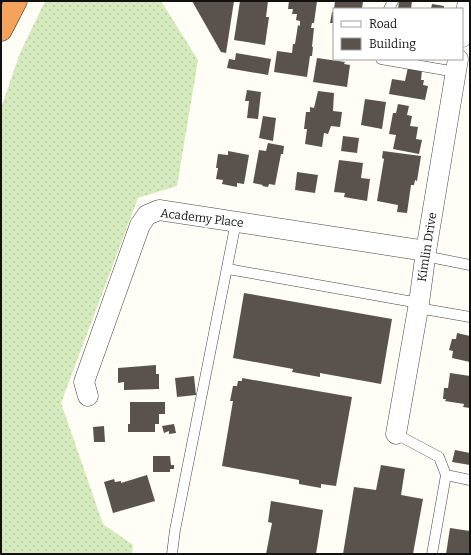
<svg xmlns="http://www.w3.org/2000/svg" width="471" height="555" viewBox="0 0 471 555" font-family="Bitter,serif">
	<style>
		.grass { fill: url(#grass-dots) }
		.building { fill: #5a524d }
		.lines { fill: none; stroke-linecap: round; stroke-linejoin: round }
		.service-casing { stroke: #444; stroke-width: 11 }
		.minor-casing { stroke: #444; stroke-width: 21 }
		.motorway-casing { stroke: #222; stroke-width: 23 }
		.service { stroke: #fff; stroke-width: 10 }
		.minor { stroke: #fff; stroke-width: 20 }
		.motorway { stroke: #f5a25d; stroke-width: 22 }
		.labels { text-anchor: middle; stroke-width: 4; stroke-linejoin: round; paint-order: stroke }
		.street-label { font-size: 12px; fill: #111; stroke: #fff }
	</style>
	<defs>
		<pattern id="grass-dots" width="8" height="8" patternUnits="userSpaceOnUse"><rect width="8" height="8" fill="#d5ebbd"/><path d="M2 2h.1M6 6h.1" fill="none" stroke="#b6c8a1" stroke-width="1.8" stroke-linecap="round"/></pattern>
	</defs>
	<rect width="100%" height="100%" fill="#fffdf5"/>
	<!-- grass -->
	<path class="grass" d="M 45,1 L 161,1 L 198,60 L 177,186 L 138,198 L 61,403 L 103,524 L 133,545 L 132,554 L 1,554 L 1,108 L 20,53 Z"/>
	<!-- building -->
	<path class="building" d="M 192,1 L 234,1 L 226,53 L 221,52 Z
		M 240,1 L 268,1 L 266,17 L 269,17 L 265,45 L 234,40 Z
		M 289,1 L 317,1 L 314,23 L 312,23 L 311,28 L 314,28 L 312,47 L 313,47 L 312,56 L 310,56 L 307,77 L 274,72 L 277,51 L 292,53 L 293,44 L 295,44 L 298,25 L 300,26 L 300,21 L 296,20 L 297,14 L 292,14 L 293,9 L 288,9 Z
		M 335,1 L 363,1 L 362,9 L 334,9 Z
		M 399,1 L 412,1 L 411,9 L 398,9 Z
		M 432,4 L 444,6 L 444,9 L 431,9 Z
		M 332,12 L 334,13 L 334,23 L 330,23 Z
		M 236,53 L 271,59 L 268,75 L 227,68 L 229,59 L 235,60 Z
		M 317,58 L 345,62 L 344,64 L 350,65 L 347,87 L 313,82 Z
		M 408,67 L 422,70 L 421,80 L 424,80 L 423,85 L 428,86 L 425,100 L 389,94 L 392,79 L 405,81 Z
		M 247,90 L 261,92 L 258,119 L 247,118 L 249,101 L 245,101 Z
		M 318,91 L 334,93 L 333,111 L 342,112 L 340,127 L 331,126 L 328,134 L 324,133 L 322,147 L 305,144 L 307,129 L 304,129 L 306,112 L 310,112 L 310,107 L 314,108 Z
		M 365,99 L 386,102 L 382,129 L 361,125 Z
		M 398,104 L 409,106 L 407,115 L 412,116 L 410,126 L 418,127 L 416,139 L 422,140 L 419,154 L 393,149 L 396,135 L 389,134 L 393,113 L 396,113 Z
		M 263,116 L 276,118 L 273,141 L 259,138 Z
		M 343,136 L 359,138 L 357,153 L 341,151 Z
		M 268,143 L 284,146 L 283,154 L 281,154 L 275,185 L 269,184 L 268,187 L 262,186 L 263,185 L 253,183 L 259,150 L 266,151 Z
		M 228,151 L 249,155 L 244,184 L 237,183 L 237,187 L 222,184 L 223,180 L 216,179 L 218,168 L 216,168 L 218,154 L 228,155 Z
		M 383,151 L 421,156 L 417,181 L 415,180 L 414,185 L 411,185 L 407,213 L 397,212 L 398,205 L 377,201 L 384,159 L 382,158 Z
		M 339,160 L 363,163 L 361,178 L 370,179 L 367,201 L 344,197 L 345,193 L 334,192 Z
		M 297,172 L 318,175 L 315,193 L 295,190 Z
		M 244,293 L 392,319 L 381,384 L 320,373 L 320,377 L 292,372 L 293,369 L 233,358 Z
		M 457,333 L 470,336 L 470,362 L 452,358 L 453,351 L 449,350 L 452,339 L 456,339 Z
		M 156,365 L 156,374 L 159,374 L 159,389 L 124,390 L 124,382 L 118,383 L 118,368 Z
		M 450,373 L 470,376 L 470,408 L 463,407 L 464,404 L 445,401 L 446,399 L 443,399 L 444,388 L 448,388 Z
		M 194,376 L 196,395 L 177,397 L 175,378 Z
		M 242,378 L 352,397 L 336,486 L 321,484 L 321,488 L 299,484 L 299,480 L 222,466 L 233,401 L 230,401 L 233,386 L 237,386 L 238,381 L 242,381 Z
		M 130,402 L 165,402 L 165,414 L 159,414 L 159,424 L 155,424 L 155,432 L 128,432 L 128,424 L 130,424 Z
		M 174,424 L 176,433 L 169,434 L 169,431 L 164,433 L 162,426 Z
		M 104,426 L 105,442 L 94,442 L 93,427 Z
		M 455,450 L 470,453 L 470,465 L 452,462 Z
		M 153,456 L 170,456 L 171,465 L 174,465 L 174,469 L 170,469 L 170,472 L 153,472 Z
		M 381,465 L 405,469 L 401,495 L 423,499 L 413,554 L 343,554 L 354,487 L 376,490 Z
		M 147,475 L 155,501 L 113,513 L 104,482 L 114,479 L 115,482 L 121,481 L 121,483 Z
		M 271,501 L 323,510 L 316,554 L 266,554 L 272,523 L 268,522 Z
		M 450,528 L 470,531 L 470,554 L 446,554 Z"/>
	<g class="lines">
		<defs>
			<path id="service" d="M 389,9 L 393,1
				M 381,59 L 456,72
				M 425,256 L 470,265
				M 228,269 L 419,303
				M 418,308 L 470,317
				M 396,434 L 439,457 L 446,475 L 432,554
				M 446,475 L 470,480
				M 172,554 L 175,530 L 236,222"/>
			<path id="minor" d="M 462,37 L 468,1
				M 88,396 L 84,382 L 140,225 L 147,215 L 159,210 L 426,251
				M 396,434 L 419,303 L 426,251 L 458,59"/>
			<path id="motorway" d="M 1,30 L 16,1"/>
		</defs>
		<!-- service casing -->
		<use href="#service" class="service-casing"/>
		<!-- minor casing -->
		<use href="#minor" class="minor-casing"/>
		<!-- motorway casing -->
		<use href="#motorway" class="motorway-casing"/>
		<!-- service -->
		<use href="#service" class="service"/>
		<!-- minor -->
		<use href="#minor" class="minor"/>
		<!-- motorway -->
		<use href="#motorway" class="motorway"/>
	</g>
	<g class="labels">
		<!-- street labels -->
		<g class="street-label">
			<text transform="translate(202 218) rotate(7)" y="4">Academy Place</text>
			<text transform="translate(427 247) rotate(-81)" y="4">Kimlin Drive</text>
		</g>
	</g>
	<!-- border -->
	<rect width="471" height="555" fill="none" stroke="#111111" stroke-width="4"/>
	<!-- legend -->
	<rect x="333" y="8" width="130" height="52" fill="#ffffff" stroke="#a0a0a0"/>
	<rect x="341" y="21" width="20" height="6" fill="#ffffff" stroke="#a0a0a0"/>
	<text x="369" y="28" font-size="12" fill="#111111">Road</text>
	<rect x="341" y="38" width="20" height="12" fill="#5a524d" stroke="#a0a0a0"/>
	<text x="369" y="48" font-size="12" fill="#111111">Building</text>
</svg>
